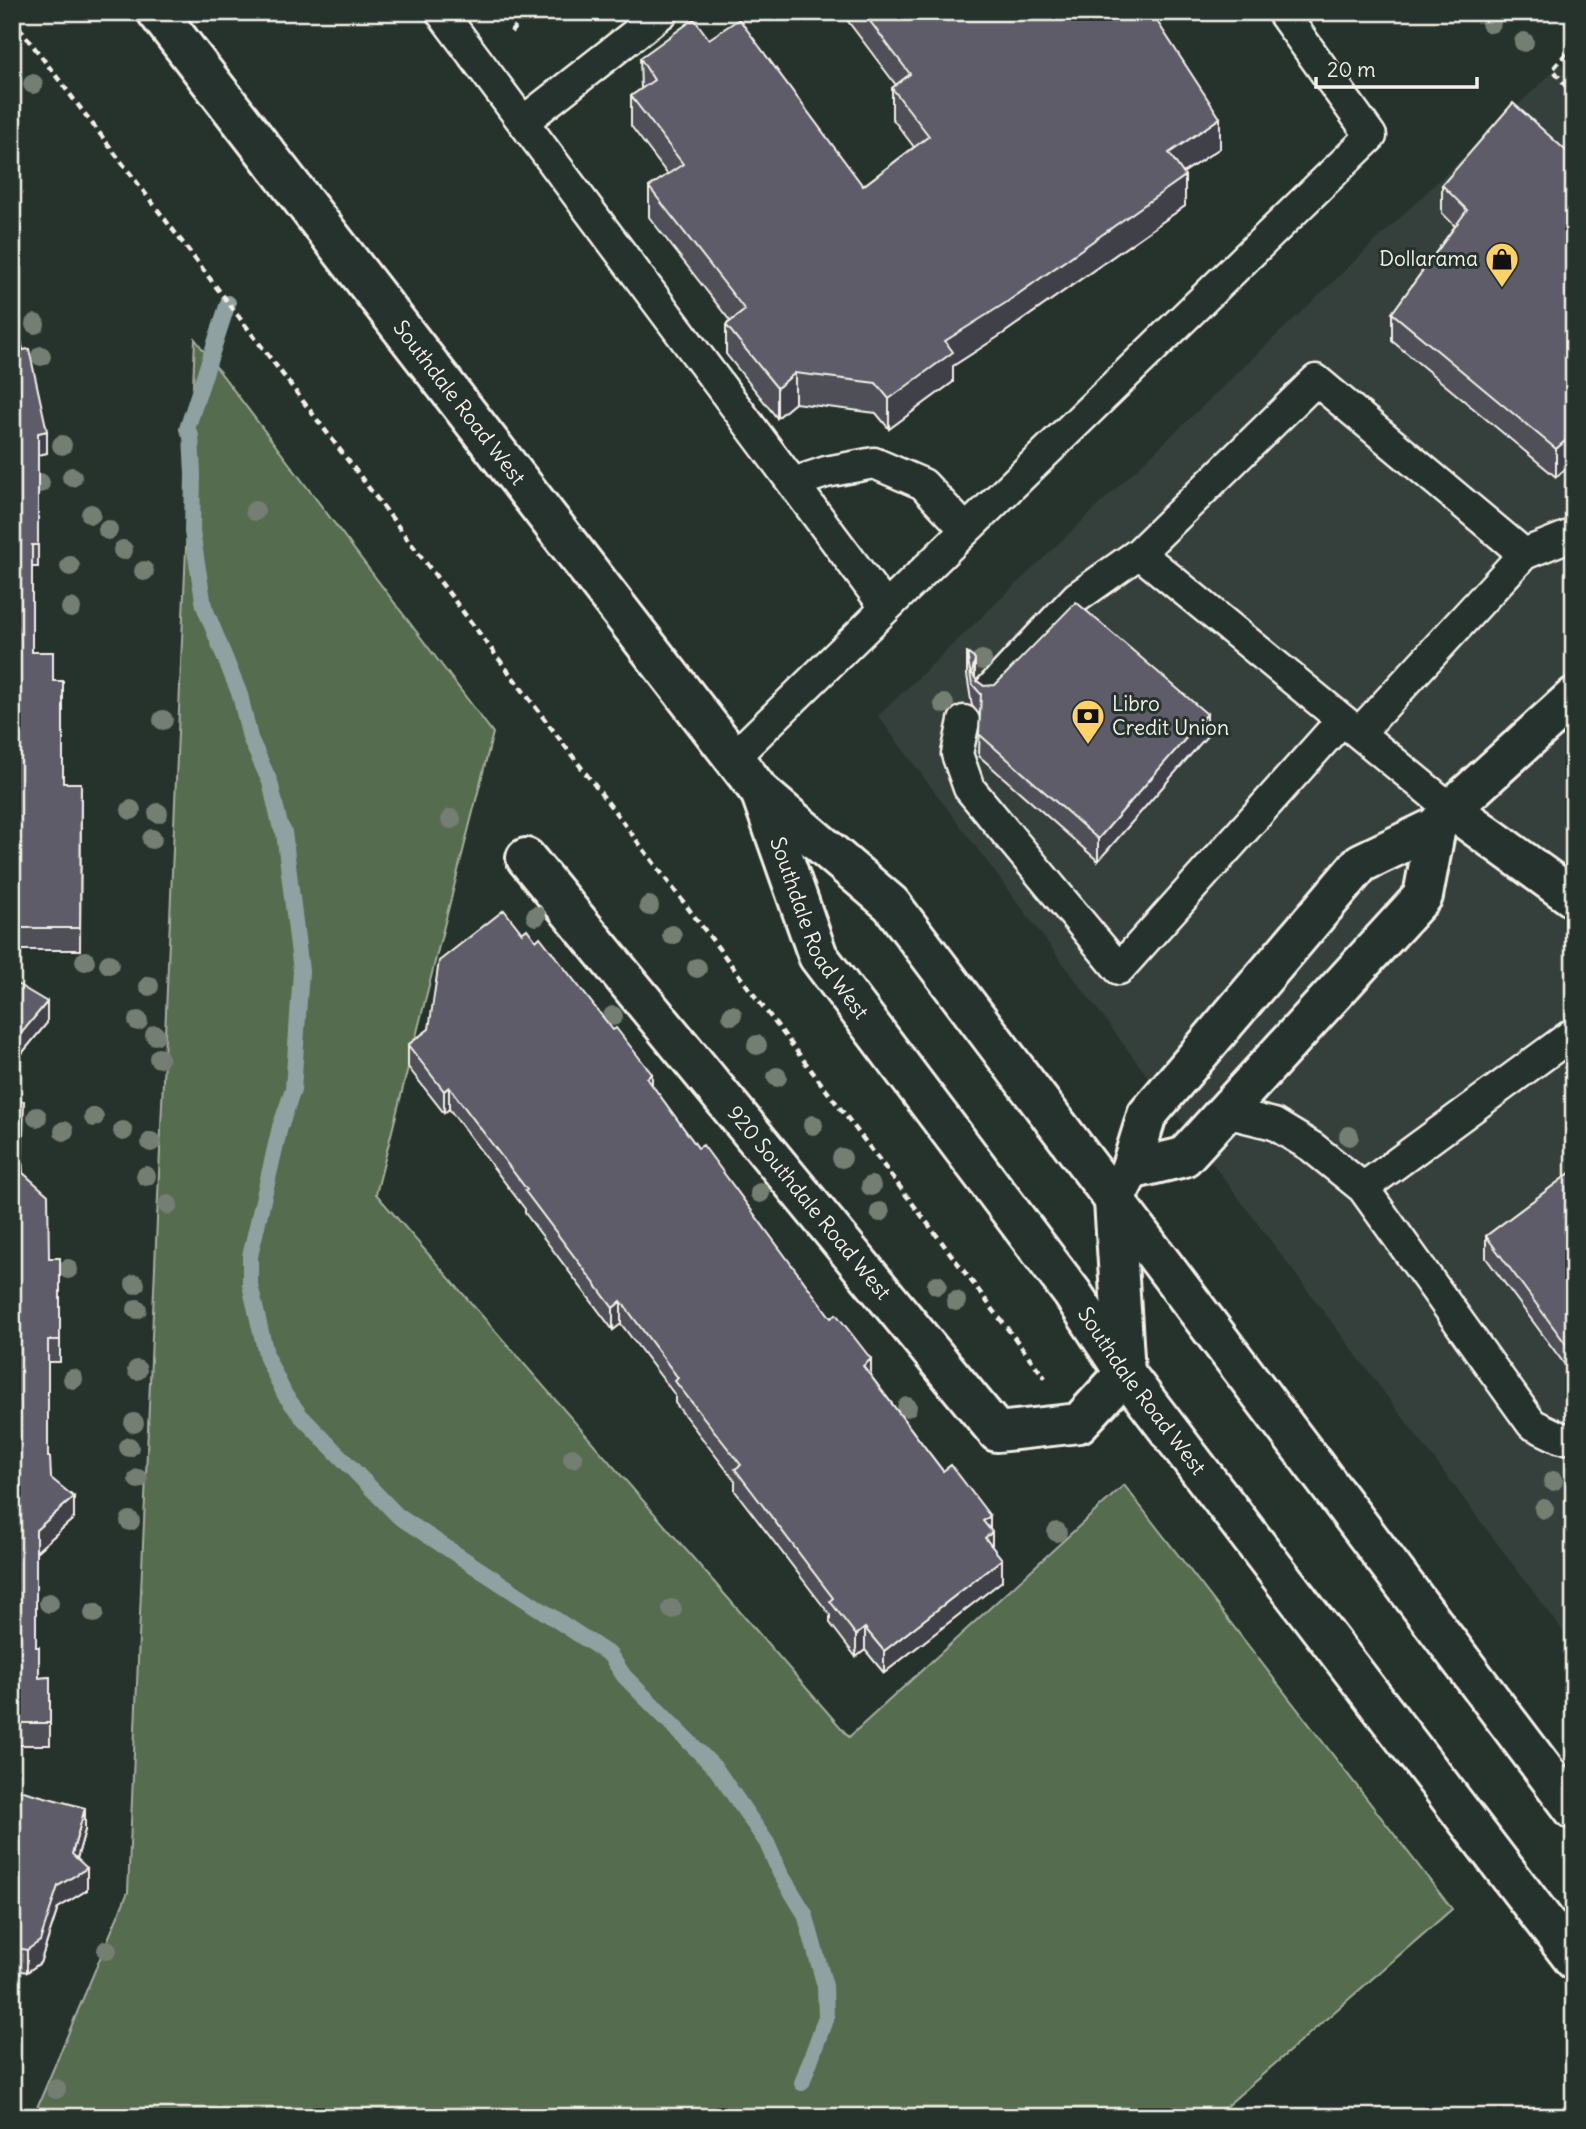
<svg xmlns="http://www.w3.org/2000/svg" width="1586" height="2129" viewBox="0 0 1586 2129" font-family="Delius,sans-serif">
	<style>
		.built { fill: #363f3e }
		.green { fill: #576c50; stroke: #a6ae9c; stroke-width: 2 }
		.lines { fill: none; stroke-linecap: round; stroke-linejoin: round }
		.stream { stroke: #8fa1a1; stroke-width: 16 }
		.service-casing { stroke: #f4f1e8; stroke-width: 35 }
		.minor-casing { stroke: #f4f1e8; stroke-width: 44 }
		.secondary-casing { stroke: #f4f1e8; stroke-width: 44 }
		.path { stroke: #f4f1e8; stroke-width: 4.5; stroke-dasharray: 7 5; stroke-linecap: butt }
		.service { stroke: #26332d; stroke-width: 30 }
		.minor { stroke: #26332d; stroke-width: 38 }
		.secondary { stroke: #26332d; stroke-width: 38 }
		.tree { fill: #757e72 }
		.wall { fill: #504f59; stroke: #f4f1e8; stroke-width: 2 }
		.shaded-wall { fill: #414048; stroke: #f4f1e8; stroke-width: 2 }
		.building { fill: #5d5c67; stroke: #f4f1e8; stroke-width: 2 }
		.labels { text-anchor: middle; stroke-width: 6; stroke-linejoin: round; paint-order: stroke }
		.poi-label { font-size: 21px; fill: #f4f1e8; stroke: #26332d; text-anchor: end }
		.street-label { font-size: 21px; fill: #f4f1e8; stroke: #26332d }
	</style>
	<rect width="100%" height="100%" fill="#26332d"/>
	<filter id="ink" filterUnits="userSpaceOnUse"><feTurbulence type="fractalNoise" baseFrequency=".0143" numOctaves="2"/><feDisplacementMap in="SourceGraphic" scale="14" xChannelSelector="R" yChannelSelector="G"/><feConvolveMatrix kernelMatrix="1 2 1 2 8 2 1 2 1" color-interpolation-filters="sRGB"/></filter>
	<g filter="url(#ink)">
		<!-- built -->
		<path class="built" d="M 1561,64 L 1574,81 L 1574,1646 L 878,716 Z"/>
		<!-- green -->
		<path class="green" d="M 195,339 L 493,733 L 376,1194 L 849,1737 L 1124,1485 L 1452,1909 L 1214,2117 L 33,2117 L 128,1892 Z"/>
		<g class="lines">
			<!-- stream -->
			<path class="stream" d="M 228,303 L 187,429 L 191,436 L 193,474 L 192,532 L 204,606 L 240,695 L 250,738 L 270,782 L 280,825 L 284,832 L 301,971 L 293,1090 L 280,1127 L 250,1256 L 250,1285 L 267,1358 L 285,1395 L 301,1416 L 398,1516 L 610,1655 L 624,1676 L 716,1769 L 767,1843 L 780,1873 L 805,1914 L 825,1986 L 826,2017 L 802,2083"/>
			<defs>
				<path id="service" d="M 441,12 L 886,608 L 733,758
					M 524,121 L 663,12
					M 793,483 L 826,472 L 874,463 L 923,484 L 966,530 L 886,608
					M 966,530 L 1371,136 L 1282,12
					M 1139,553 L 1451,809
					M 1524,554 L 1574,534
					M 989,691 L 1077,597 L 1139,553 L 1316,380 L 1524,554 L 1359,733
					M 964,721 L 957,754 L 969,788 L 1119,969 L 1342,720
					M 1225,1112 L 1274,1124 L 1312,1147 L 1363,1188 L 1532,1424 L 1561,1438 L 1574,1438
					M 1363,1188 L 1574,1033"/>
				<g id="minor">
					<path d="M 1451,809 L 1574,697"/>
					<path id="s1" d="M 526,858 L 997,1432 L 1079,1423 L 1125,1373 L 1114,1201 L 1130,1170 L 1147,1115 L 1361,863 L 1436,827 L 1451,809 L 1574,898"/>
					<path d="M 1130,1170 L 1184,1157 L 1423,896 L 1436,827"/>
				</g>
				<g id="secondary">
					<path id="s2" d="M 157,12 L 760,792 L 891,904 L 1574,1810"/>
					<path id="s3" d="M 761,794 L 818,956 L 1072,1293 L 1125,1373 L 1574,1960"/>
				</g>
			</defs>
			<!-- service casing -->
			<use href="#service" class="service-casing"/>
			<!-- minor casing -->
			<use href="#minor" class="minor-casing"/>
			<!-- secondary casing -->
			<use href="#secondary" class="secondary-casing"/>
			<!-- path -->
			<path class="path" d="M 12,18 L 1045,1378
				M 511,32 L 527,12
				M 1574,44 L 1553,69 L 1574,97"/>
			<!-- service -->
			<use href="#service" class="service"/>
			<!-- minor -->
			<use href="#minor" class="minor"/>
			<!-- secondary -->
			<use href="#secondary" class="secondary"/>
		</g>
		<!-- trees -->
		<g class="tree">
			<circle cx="1491" cy="23" r="10"/>
			<circle cx="1524" cy="42" r="10"/>
			<circle cx="33" cy="84" r="10"/>
			<circle cx="35" cy="324" r="10"/>
			<circle cx="41" cy="356" r="10"/>
			<circle cx="62" cy="445" r="10"/>
			<circle cx="72" cy="477" r="10"/>
			<circle cx="40" cy="483" r="10"/>
			<circle cx="255" cy="511" r="10"/>
			<circle cx="91" cy="514" r="10"/>
			<circle cx="108" cy="530" r="10"/>
			<circle cx="123" cy="550" r="10"/>
			<circle cx="70" cy="566" r="10"/>
			<circle cx="144" cy="571" r="10"/>
			<circle cx="71" cy="608" r="10"/>
			<circle cx="982" cy="660" r="10"/>
			<circle cx="944" cy="704" r="10"/>
			<circle cx="163" cy="720" r="10"/>
			<circle cx="131" cy="810" r="10"/>
			<circle cx="158" cy="813" r="10"/>
			<circle cx="451" cy="819" r="10"/>
			<circle cx="152" cy="839" r="10"/>
			<circle cx="649" cy="906" r="10"/>
			<circle cx="536" cy="916" r="10"/>
			<circle cx="672" cy="935" r="10"/>
			<circle cx="85" cy="961" r="10"/>
			<circle cx="109" cy="964" r="10"/>
			<circle cx="697" cy="968" r="10"/>
			<circle cx="149" cy="986" r="10"/>
			<circle cx="732" cy="1015" r="10"/>
			<circle cx="613" cy="1016" r="10"/>
			<circle cx="138" cy="1021" r="10"/>
			<circle cx="155" cy="1035" r="10"/>
			<circle cx="757" cy="1045" r="10"/>
			<circle cx="159" cy="1058" r="10"/>
			<circle cx="777" cy="1077" r="10"/>
			<circle cx="37" cy="1117" r="10"/>
			<circle cx="94" cy="1117" r="10"/>
			<circle cx="813" cy="1125" r="10"/>
			<circle cx="64" cy="1131" r="10"/>
			<circle cx="123" cy="1131" r="10"/>
			<circle cx="1349" cy="1136" r="10"/>
			<circle cx="151" cy="1142" r="10"/>
			<circle cx="842" cy="1158" r="10"/>
			<circle cx="146" cy="1176" r="10"/>
			<circle cx="871" cy="1186" r="10"/>
			<circle cx="760" cy="1193" r="10"/>
			<circle cx="168" cy="1205" r="10"/>
			<circle cx="880" cy="1212" r="10"/>
			<circle cx="68" cy="1269" r="10"/>
			<circle cx="135" cy="1284" r="10"/>
			<circle cx="937" cy="1285" r="10"/>
			<circle cx="956" cy="1301" r="10"/>
			<circle cx="137" cy="1309" r="10"/>
			<circle cx="137" cy="1370" r="10"/>
			<circle cx="73" cy="1379" r="10"/>
			<circle cx="907" cy="1407" r="10"/>
			<circle cx="134" cy="1423" r="10"/>
			<circle cx="129" cy="1447" r="10"/>
			<circle cx="573" cy="1458" r="10"/>
			<circle cx="138" cy="1479" r="10"/>
			<circle cx="1553" cy="1481" r="10"/>
			<circle cx="1544" cy="1509" r="10"/>
			<circle cx="130" cy="1521" r="10"/>
			<circle cx="1057" cy="1532" r="10"/>
			<circle cx="49" cy="1603" r="10"/>
			<circle cx="672" cy="1609" r="10"/>
			<circle cx="94" cy="1613" r="10"/>
			<circle cx="107" cy="1950" r="10"/>
			<circle cx="56" cy="2089" r="10"/>
		</g>
		<!-- wall -->
		<path class="wall" d="M 841,12 L 1151,12 L 1220,148 L 1183,173 L 1185,206 L 1004,333 L 953,366 L 953,382 L 889,429 L 876,413 L 795,403 L 777,418 L 726,354 L 726,325 L 730,321 L 649,217 L 649,187 L 668,175 L 631,126 L 631,96 L 641,89 L 640,58 L 709,39 L 863,186 L 914,147 L 892,118 L 892,88 L 896,85 Z
			M 1574,158 L 1574,461 L 1556,477 L 1392,341 L 1392,313 L 1455,226 L 1442,213 L 1442,185 Z
			M 12,322 L 47,453 L 38,455 L 38,567 L 32,567 L 32,652 L 53,681 L 63,783 L 81,783 L 80,950 L 12,950 Z
			M 967,653 L 975,679 L 977,681 L 984,686 L 1207,736 L 1098,861 L 979,756 L 980,715 L 972,706 L 967,675 Z
			M 522,933 L 652,1085 L 698,1148 L 943,1471 L 990,1529 L 992,1547 L 1002,1581 L 884,1673 L 865,1650 L 856,1657 L 830,1623 L 830,1615 L 735,1491 L 735,1481 L 675,1403 L 675,1395 L 621,1324 L 613,1330 L 525,1213 L 525,1209 L 449,1109 L 444,1113 L 408,1067 L 408,1045 L 429,1029 Z
			M 12,981 L 47,1023 L 18,1058 L 18,1101 L 23,1173 L 49,1258 L 60,1258 L 60,1362 L 48,1362 L 48,1457 L 51,1478 L 74,1518 L 36,1552 L 36,1647 L 39,1678 L 50,1677 L 50,1745 L 12,1745 Z
			M 1574,1170 L 1574,1377 L 1486,1258 L 1486,1236 Z
			M 12,1788 L 85,1830 L 77,1859 L 87,1890 L 58,1908 L 40,1963 L 27,1972 L 12,1969 Z"/>
		<!-- shaded-wall -->
		<path class="shaded-wall" d="M 1220,118 L 1220,148 L 1169,182 L 1169,153 Z
			M 1185,176 L 1185,206 L 1004,333 L 953,366 L 953,382 L 889,429 L 889,399 L 945,341 Z
			M 795,373 L 795,403 L 777,418 L 777,388 Z
			M 47,431 L 47,453 L 38,455 L 38,433 Z
			M 1574,433 L 1574,461 L 1556,477 L 1556,449 Z
			M 975,659 L 975,681 L 972,673 Z
			M 1207,714 L 1207,736 L 1098,861 L 1098,839 Z
			M 47,1002 L 47,1023 L 18,1058 L 18,1037 Z
			M 652,1074 L 652,1097 L 647,1078 Z
			M 449,1087 L 449,1109 L 444,1113 L 444,1091 Z
			M 621,1301 L 621,1324 L 613,1330 L 613,1308 Z
			M 871,1359 L 871,1381 L 863,1366 Z
			M 74,1497 L 74,1518 L 36,1552 L 36,1530 Z
			M 990,1516 L 990,1534 L 992,1532 L 992,1554 L 983,1543 L 983,1521 Z
			M 1002,1559 L 1002,1581 L 884,1673 L 884,1651 Z
			M 865,1628 L 865,1650 L 856,1657 L 856,1635 Z
			M 85,1808 L 85,1830 L 72,1876 L 72,1854 Z
			M 87,1868 L 87,1890 L 58,1908 L 40,1963 L 27,1972 L 27,1950 L 58,1886 Z"/>
		<!-- building -->
		<path class="building" d="M 863,12 L 1151,12 L 1220,118 L 1169,153 L 1185,176 L 1004,304 L 945,341 L 953,352 L 889,399 L 876,383 L 795,373 L 777,388 L 726,325 L 745,310 L 649,187 L 683,164 L 631,96 L 654,80 L 640,58 L 694,19 L 709,39 L 739,19 L 863,186 L 929,136 L 892,88 L 910,74 Z
			M 1513,103 L 1574,158 L 1574,433 L 1556,449 L 1392,313 L 1467,210 L 1442,185 Z
			M 17,321 L 23,350 L 29,349 L 47,431 L 38,433 L 38,545 L 32,545 L 32,652 L 53,652 L 53,681 L 63,681 L 63,783 L 81,783 L 80,928 L 12,928 L 12,322 Z
			M 1076,602 L 1207,714 L 1098,839 L 979,734 L 981,694 L 972,684 L 967,653 L 975,659 L 972,673 L 977,681 L 984,686 L 995,685 Z
			M 504,910 L 522,933 L 527,929 L 536,941 L 540,937 L 613,1030 L 616,1028 L 652,1074 L 647,1078 L 698,1148 L 703,1145 L 831,1318 L 836,1314 L 871,1359 L 863,1366 L 943,1471 L 951,1465 L 990,1516 L 983,1521 L 992,1532 L 985,1538 L 1002,1559 L 884,1651 L 865,1628 L 856,1635 L 830,1601 L 833,1598 L 735,1469 L 741,1465 L 675,1381 L 678,1378 L 621,1301 L 613,1308 L 525,1191 L 527,1190 L 449,1087 L 444,1091 L 408,1045 L 429,1029 L 439,961 Z
			M 12,981 L 47,1002 L 18,1037 L 18,1101 L 24,1101 L 22,1172 L 48,1195 L 49,1258 L 60,1258 L 60,1340 L 48,1340 L 48,1457 L 50,1457 L 51,1478 L 74,1497 L 36,1530 L 36,1647 L 39,1647 L 39,1678 L 50,1677 L 50,1723 L 12,1723 Z
			M 1574,1170 L 1574,1355 L 1486,1236 Z
			M 12,1788 L 85,1808 L 72,1854 L 87,1868 L 58,1886 L 40,1941 L 27,1950 L 12,1947 Z"/>
	</g>
	<!-- icons -->
	<defs>
		<symbol id="shop-pin" viewBox="-11 -11 22 30"><path d="M0 17L-7.5 6A9.5 9.5 0 1 1 7.5 6Z" fill="#ffd166" stroke="#26332d"/><path d="M-5-2.5h2.3a2.7 3.5 0 0 1 5.4 0H5L5.5 6h-11ZM-1.5-2.5h3a1.5 2.3 0 0 0-3 0Z" fill="#111"/></symbol>
		<symbol id="bank-pin" viewBox="-11 -11 22 30"><path d="M0 17L-7.5 6A9.5 9.5 0 1 1 7.5 6Z" fill="#ffd166" stroke="#26332d"/><path d="M-6-4H6V4H-6ZM0-2.3a2.3 2.3 0 1 0 0 4.6a2.3 2.3 0 1 0 0-4.6Z" fill="#111"/></symbol>
	</defs>
	<g fill-rule="evenodd">
		<use href="#shop-pin" x="1483" y="240" width="38" height="52"/>
		<use href="#bank-pin" x="1069" y="697" width="38" height="52"/>
	</g>
	<g class="labels">
		<!-- poi labels -->
		<g class="poi-label">
			<text x="1478" y="266">Dollarama</text>
			<text x="1112" y="711" text-anchor="start">Libro<tspan x="1112" dy="24">Credit Union</tspan></text>
		</g>
		<!-- street labels -->
		<g class="street-label">
			<text dy="7" stroke="none"><textPath href="#s2" startOffset="494">Southdale Road West</textPath></text>
			<text dy="7" stroke="none"><textPath href="#s3" startOffset="147">Southdale Road West</textPath></text>
			<text dy="7" stroke="none"><textPath href="#s1" startOffset="446">920 Southdale Road West</textPath></text>
			<text dy="7" stroke="none"><textPath href="#s3" startOffset="714">Southdale Road West</textPath></text>
		</g>
	</g>
	<!-- margin -->
	<rect width="1586" height="2129" fill="none" stroke="#26332d" stroke-width="42"/>
	<rect x="21" y="21" width="1544" height="2087" fill="none" stroke="#f4f1e8" stroke-width="2.5" filter="url(#ink)"/>
	<!-- scale -->
	<path d="M1316 77v10h161v-10" fill="none" stroke="#f4f1e8" stroke-width="3.5"/>
	<text x="1327" y="77" font-size="21" fill="#f4f1e8" stroke="#26332d" stroke-width="5" paint-order="stroke">20 m</text>
</svg>
